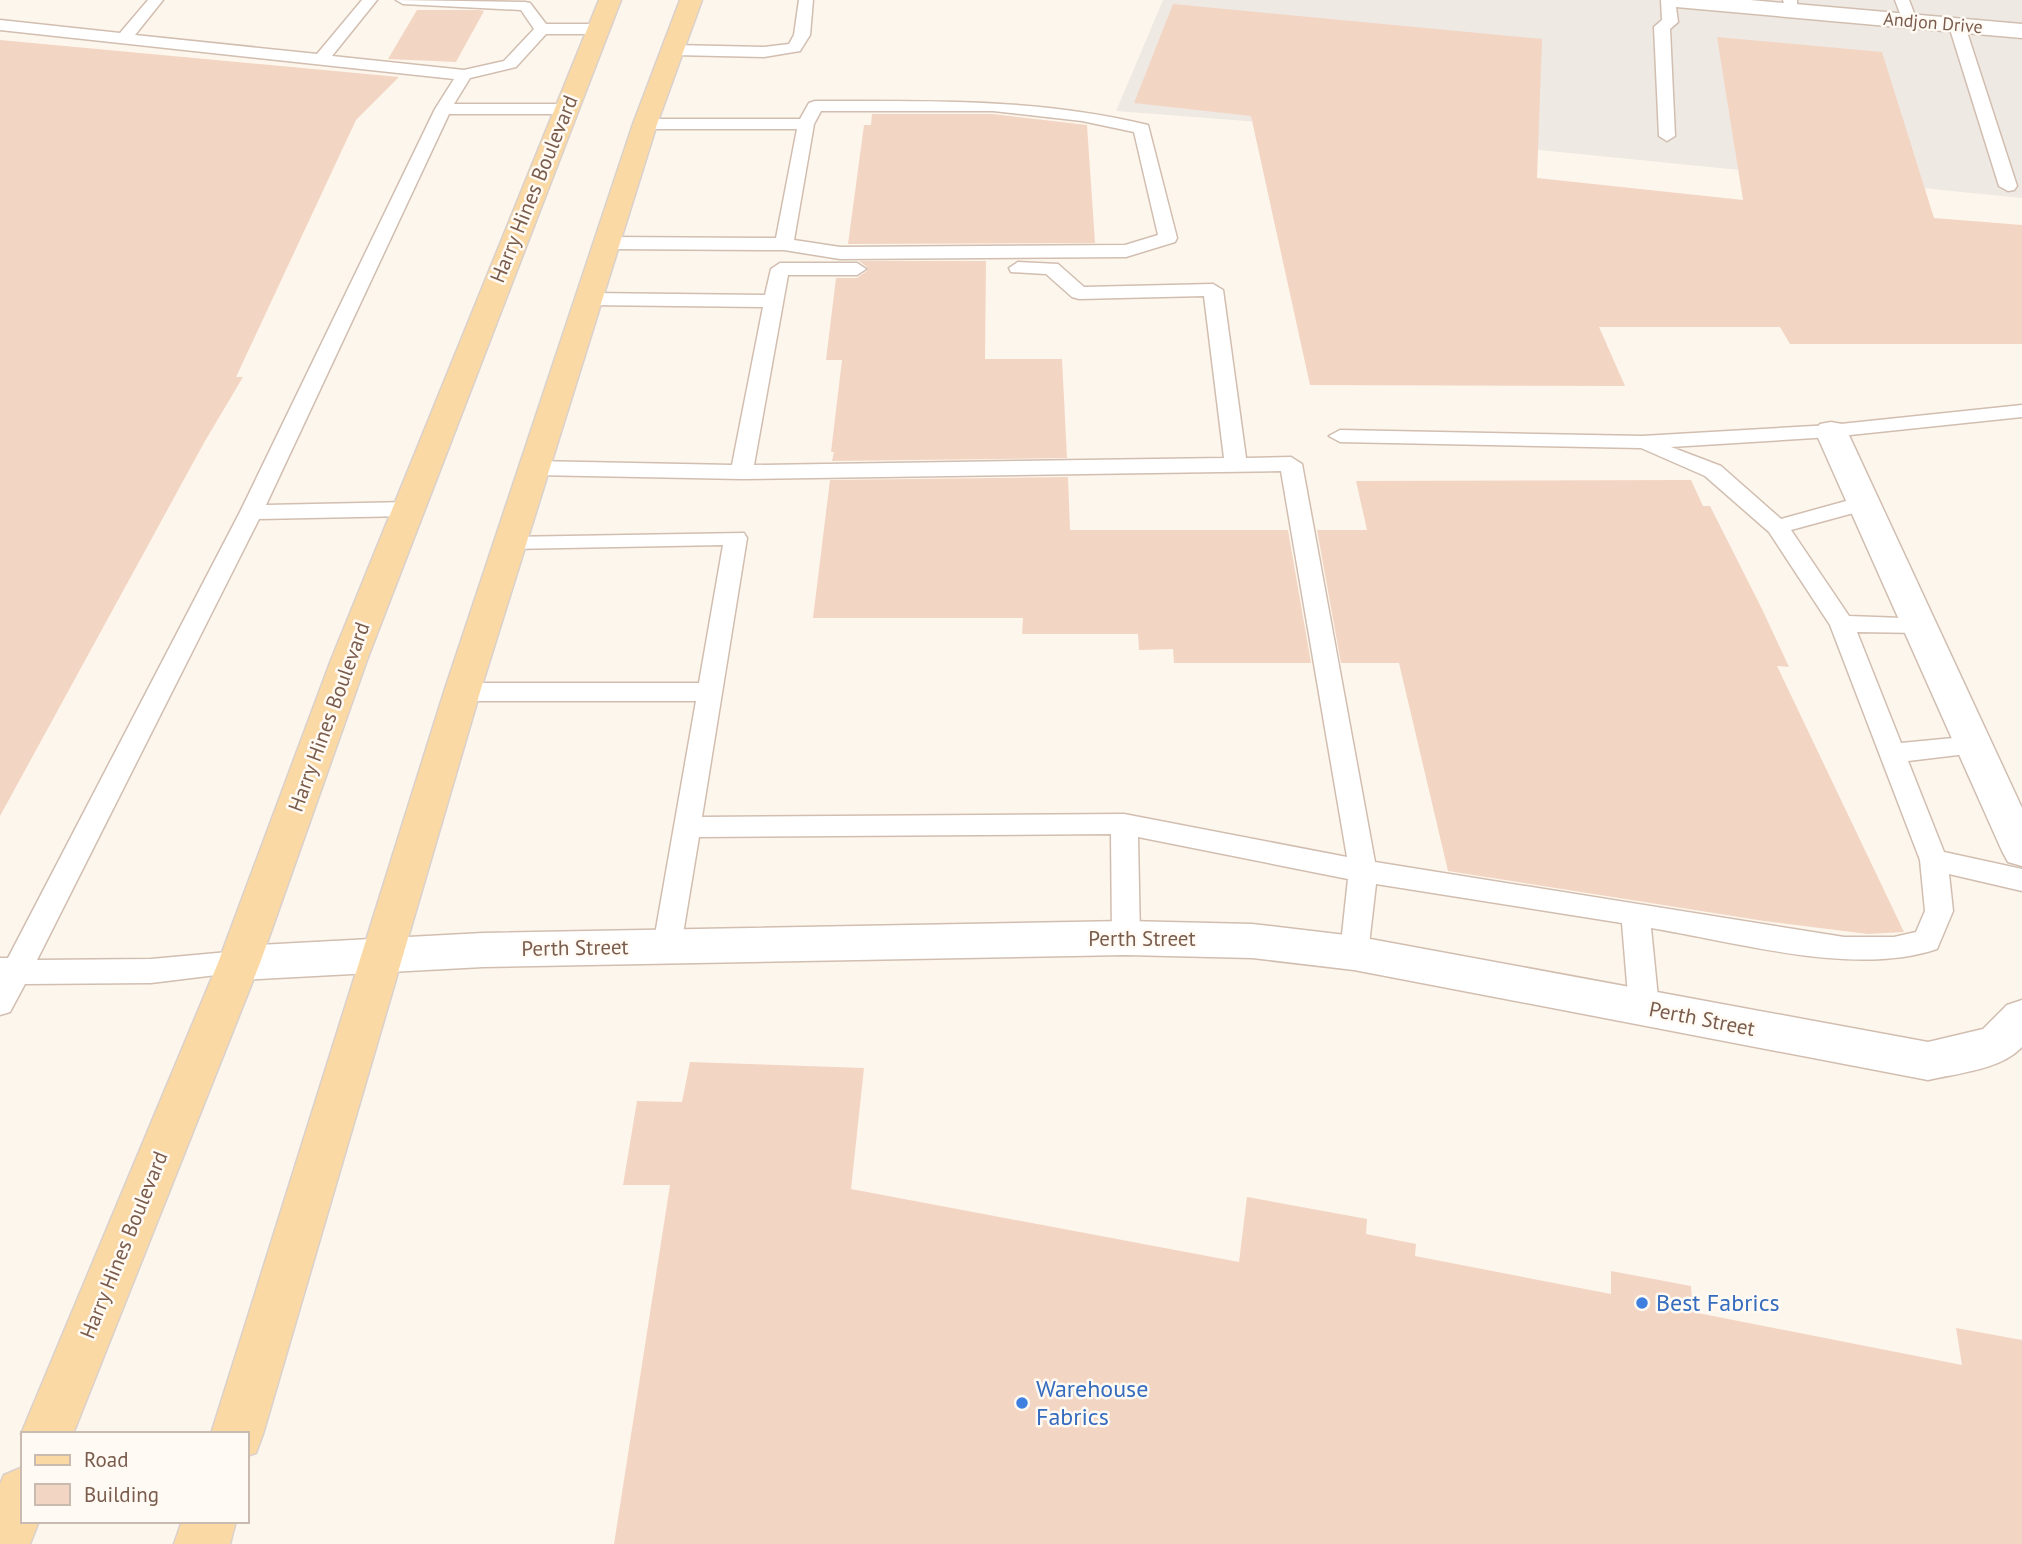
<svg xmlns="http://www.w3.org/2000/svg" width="2022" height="1544" viewBox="0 0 2022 1544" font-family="'PT Sans',sans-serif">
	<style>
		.industrial { fill: #efe9e4 }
		.building { fill: #f3d5c3 }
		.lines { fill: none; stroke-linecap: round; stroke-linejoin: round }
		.lane-casing { stroke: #d1beb0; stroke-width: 3 }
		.street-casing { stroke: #d1beb0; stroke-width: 3 }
		.primary-casing { stroke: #dad1cd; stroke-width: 3 }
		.lane { fill: #fff; fill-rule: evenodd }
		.street { fill: #fff; fill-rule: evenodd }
		.primary { fill: #fbd9a5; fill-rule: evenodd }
		.shop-dot { fill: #3f7fe0; stroke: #fffaf3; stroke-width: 2.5 }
		.labels { text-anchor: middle; stroke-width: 5; stroke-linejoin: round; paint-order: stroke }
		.far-street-label { font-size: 18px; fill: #7a5c4d; stroke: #fffaf3 }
		.street-label { font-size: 21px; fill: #7a5c4d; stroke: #fffaf3 }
		.near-shop-label { font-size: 24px; fill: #366cbe; stroke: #fffaf3; text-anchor: start }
	</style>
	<rect width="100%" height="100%" fill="#fdf6ec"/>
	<!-- industrial -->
	<path class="industrial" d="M 1163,0 L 2022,0 L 2022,198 L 1246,121 L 1116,111 Z"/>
	<!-- building -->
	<path class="building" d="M 1173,4 L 1542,39 L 1537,178 L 1743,200 L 1717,37 L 1882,52 L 1934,218 L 2022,225 L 2022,344 L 1790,344 L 1780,327 L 1599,327 L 1625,386 L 1310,385 L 1251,116 L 1134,103 Z
		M 417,10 L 479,10 L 484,11 L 456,62 L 388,59 Z
		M 0,40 L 399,77 L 356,120 L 236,377 L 243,377 L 205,441 L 0,816 Z
		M 872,114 L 993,114 L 1087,125 L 1095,243 L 848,244 L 864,125 L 871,125 Z
		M 859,261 L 986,261 L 985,359 L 1062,359 L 1067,458 L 832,461 L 834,452 L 831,452 L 842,360 L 826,360 L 836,278 L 857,278 L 867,271 L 867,267 Z
		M 1068,477 L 1070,530 L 1288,530 L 1311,663 L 1174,663 L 1173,649 L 1139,650 L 1138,634 L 1022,634 L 1023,618 L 813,618 L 830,480 Z
		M 1691,480 L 1703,506 L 1710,506 L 1762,609 L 1789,667 L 1777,666 L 1904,932 L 1868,934 L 1764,921 L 1448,871 L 1399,663 L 1341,663 L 1317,530 L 1367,530 L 1356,481 Z
		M 690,1062 L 864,1068 L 851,1189 L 1239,1262 L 1247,1197 L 1367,1219 L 1366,1234 L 1416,1244 L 1415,1256 L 1611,1294 L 1611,1271 L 1691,1286 L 1693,1312 L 1962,1365 L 1956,1328 L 2022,1340 L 2022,1544 L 614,1544 L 670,1185 L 623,1185 L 637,1101 L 682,1102 Z"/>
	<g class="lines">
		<defs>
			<path id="lane" d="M 148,0 L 163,0 L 135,35 L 317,54 L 362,0 L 377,0 L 332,56 L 464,70 L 504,61 L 534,29 L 521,10 L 403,4 L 396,0 L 525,2 L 530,3 L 546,24 L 598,24 L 606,29 L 598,34 L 546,34 L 516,67 L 470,78 L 454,104 L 565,104 L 573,109 L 565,114 L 449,114 L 266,505 L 409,502 L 417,504 L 420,509 L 417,514 L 409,516 L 259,519 L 37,960 L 151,959 L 239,951 L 249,955 L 254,963 L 249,971 L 151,983 L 25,984 L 10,1012 L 0,1015 L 0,958 L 8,958 L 240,512 L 435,109 L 454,79 L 0,30 L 0,20 L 120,33 Z
				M 799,0 L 813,0 L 810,35 L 800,51 L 764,57 L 674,55 L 666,50 L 674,45 L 764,47 L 789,44 L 794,35 Z
				M 1661,0 L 1675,0 L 1678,22 L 1670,29 L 1675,136 L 1667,141 L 1659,136 L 1654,27 L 1662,20 Z
				M 1783,0 L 1797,0 L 1797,13 L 1787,13 Z
				M 1895,0 L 1909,0 L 1917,21 L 1914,24 L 1904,24 Z
				M 1957,21 L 1965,26 L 2017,186 L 2014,190 L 2008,191 L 1999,186 L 1949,26 Z
				M 815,101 C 928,101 1037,98 1148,125 L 1177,238 L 1175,242 L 1126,257 L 840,259 L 784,250 L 607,249 L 598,243 L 607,237 L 776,238 L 797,129 L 645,129 L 637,124 L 645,119 L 800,119 L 809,103 ZM 821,111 L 993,111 L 1082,121 L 1134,132 L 1158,235 L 1125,245 L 840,247 L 794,240 L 814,124 Z
				M 1018,262 L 1058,264 L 1084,287 L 1213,284 L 1223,290 L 1246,458 L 1291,457 L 1302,464 L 1375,862 L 1844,937 L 1894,937 L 1916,932 L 1925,911 L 1920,860 L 1830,625 L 1769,532 L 1705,476 L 1641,448 L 1340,442 L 1329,436 L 1340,430 L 1642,436 L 1831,425 L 2022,405 L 2022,417 L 1831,437 L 1671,447 L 1721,466 L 1781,519 L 1864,496 L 1872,498 L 1875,503 L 1872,508 L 1791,530 L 1849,616 L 1929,619 L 1932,625 L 1929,631 L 1920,633 L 1857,632 L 1901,743 L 1974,736 L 1983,738 L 1987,745 L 1983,752 L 1908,761 L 1944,852 L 2022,869 L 2022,891 L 1949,874 L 1953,911 L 1937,949 C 1854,977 1737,942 1651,928 L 1659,1008 L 1655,1017 L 1644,1020 L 1633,1017 L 1629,1008 L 1622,923 L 1376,884 L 1368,953 L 1364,961 L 1354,965 L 1344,961 L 1340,953 L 1348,879 L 1138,837 L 1140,938 L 1136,946 L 1126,949 L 1116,946 L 1112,938 L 1111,834 L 699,837 L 681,946 L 677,954 L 667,958 L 657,954 L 653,946 L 696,701 L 462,701 L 453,698 L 449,692 L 453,686 L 462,683 L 699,683 L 723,545 L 510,549 L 502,547 L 499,542 L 502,537 L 744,533 L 747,538 L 702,817 L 1124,814 L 1347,857 L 1281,471 L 742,479 L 534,475 L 523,468 L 534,461 L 732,465 L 763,307 L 589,305 L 579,299 L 589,293 L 765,295 L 771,269 L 780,263 L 857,263 L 866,269 L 857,275 L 788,275 L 754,465 L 1224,458 L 1204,296 L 1079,299 L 1072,297 L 1046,274 L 1011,272 L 1009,268 Z"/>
			<path id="street" d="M 1665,0 L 1750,0 L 2022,24 L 2022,38 L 1676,7 Z
				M 1831,422 L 1842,424 L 1847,431 L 2022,808 L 2022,866 L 2008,862 L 2002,851 L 1815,431 L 1820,424 Z
				M 1126,921 L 1252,924 L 1354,936 L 1928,1042 L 1983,1029 L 2007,1005 L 2022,1000 L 2022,1047 C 2000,1070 1958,1073 1928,1080 L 1354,970 L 1252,958 L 1126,955 L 483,967 L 239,980 L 224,975 L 218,963 L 224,951 L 239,946 L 483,933 Z"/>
			<path id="primary" d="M 599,0 L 621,0 L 367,660 L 260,963 L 73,1434 L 23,1434 L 23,1439 L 21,1434 L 218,963 L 331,660 Z
				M 680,0 L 702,0 L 657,124 L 480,692 L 263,1434 L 256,1453 L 247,1456 L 247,1434 L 211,1434 L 444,692 L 633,124 Z
				M 23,1467 L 23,1521 L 39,1521 L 30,1544 L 0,1544 L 0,1484 L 4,1475 Z
				M 182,1521 L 236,1521 L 230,1544 L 174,1544 Z"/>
		</defs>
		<!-- lane casing -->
		<use href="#lane" class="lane-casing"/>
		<!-- street casing -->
		<use href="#street" class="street-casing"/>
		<!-- primary casing -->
		<use href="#primary" class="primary-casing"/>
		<!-- lane -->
		<use href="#lane" class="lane"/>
		<!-- street -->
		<use href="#street" class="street"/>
		<!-- primary -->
		<use href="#primary" class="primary"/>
	</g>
	<!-- markers -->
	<g class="shop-dot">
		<circle cx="1642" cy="1303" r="7"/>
		<circle cx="1022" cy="1403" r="7"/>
	</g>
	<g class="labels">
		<!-- far-street labels -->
		<g class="far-street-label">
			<text transform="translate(1933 23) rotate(5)" y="6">Andjon Drive</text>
		</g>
		<!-- street labels -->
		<g class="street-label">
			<text transform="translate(534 189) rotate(-68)" y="7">Harry Hines Boulevard</text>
			<text transform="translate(329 717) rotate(-70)" y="7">Harry Hines Boulevard</text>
			<text x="1142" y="946">Perth Street</text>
			<text transform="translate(575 948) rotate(-1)" y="7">Perth Street</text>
			<text transform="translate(1702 1019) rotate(11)" y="7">Perth Street</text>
			<text transform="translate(124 1245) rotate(-68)" y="7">Harry Hines Boulevard</text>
		</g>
		<!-- near-shop labels -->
		<g class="near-shop-label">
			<text x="1656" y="1311">Best Fabrics</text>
			<text x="1036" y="1397">Warehouse<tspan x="1036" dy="28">Fabrics</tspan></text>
		</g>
	</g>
	<!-- legend -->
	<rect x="21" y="1432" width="228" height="91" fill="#fffaf3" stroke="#cabbb1" stroke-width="2"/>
	<rect x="35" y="1455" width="35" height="10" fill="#fbd9a5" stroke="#cabbb1" stroke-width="2"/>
	<text x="84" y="1467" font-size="21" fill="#7a5c4d">Road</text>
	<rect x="35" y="1484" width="35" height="21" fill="#f3d5c3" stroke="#cabbb1" stroke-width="2"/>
	<text x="84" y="1502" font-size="21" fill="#7a5c4d">Building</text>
</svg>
